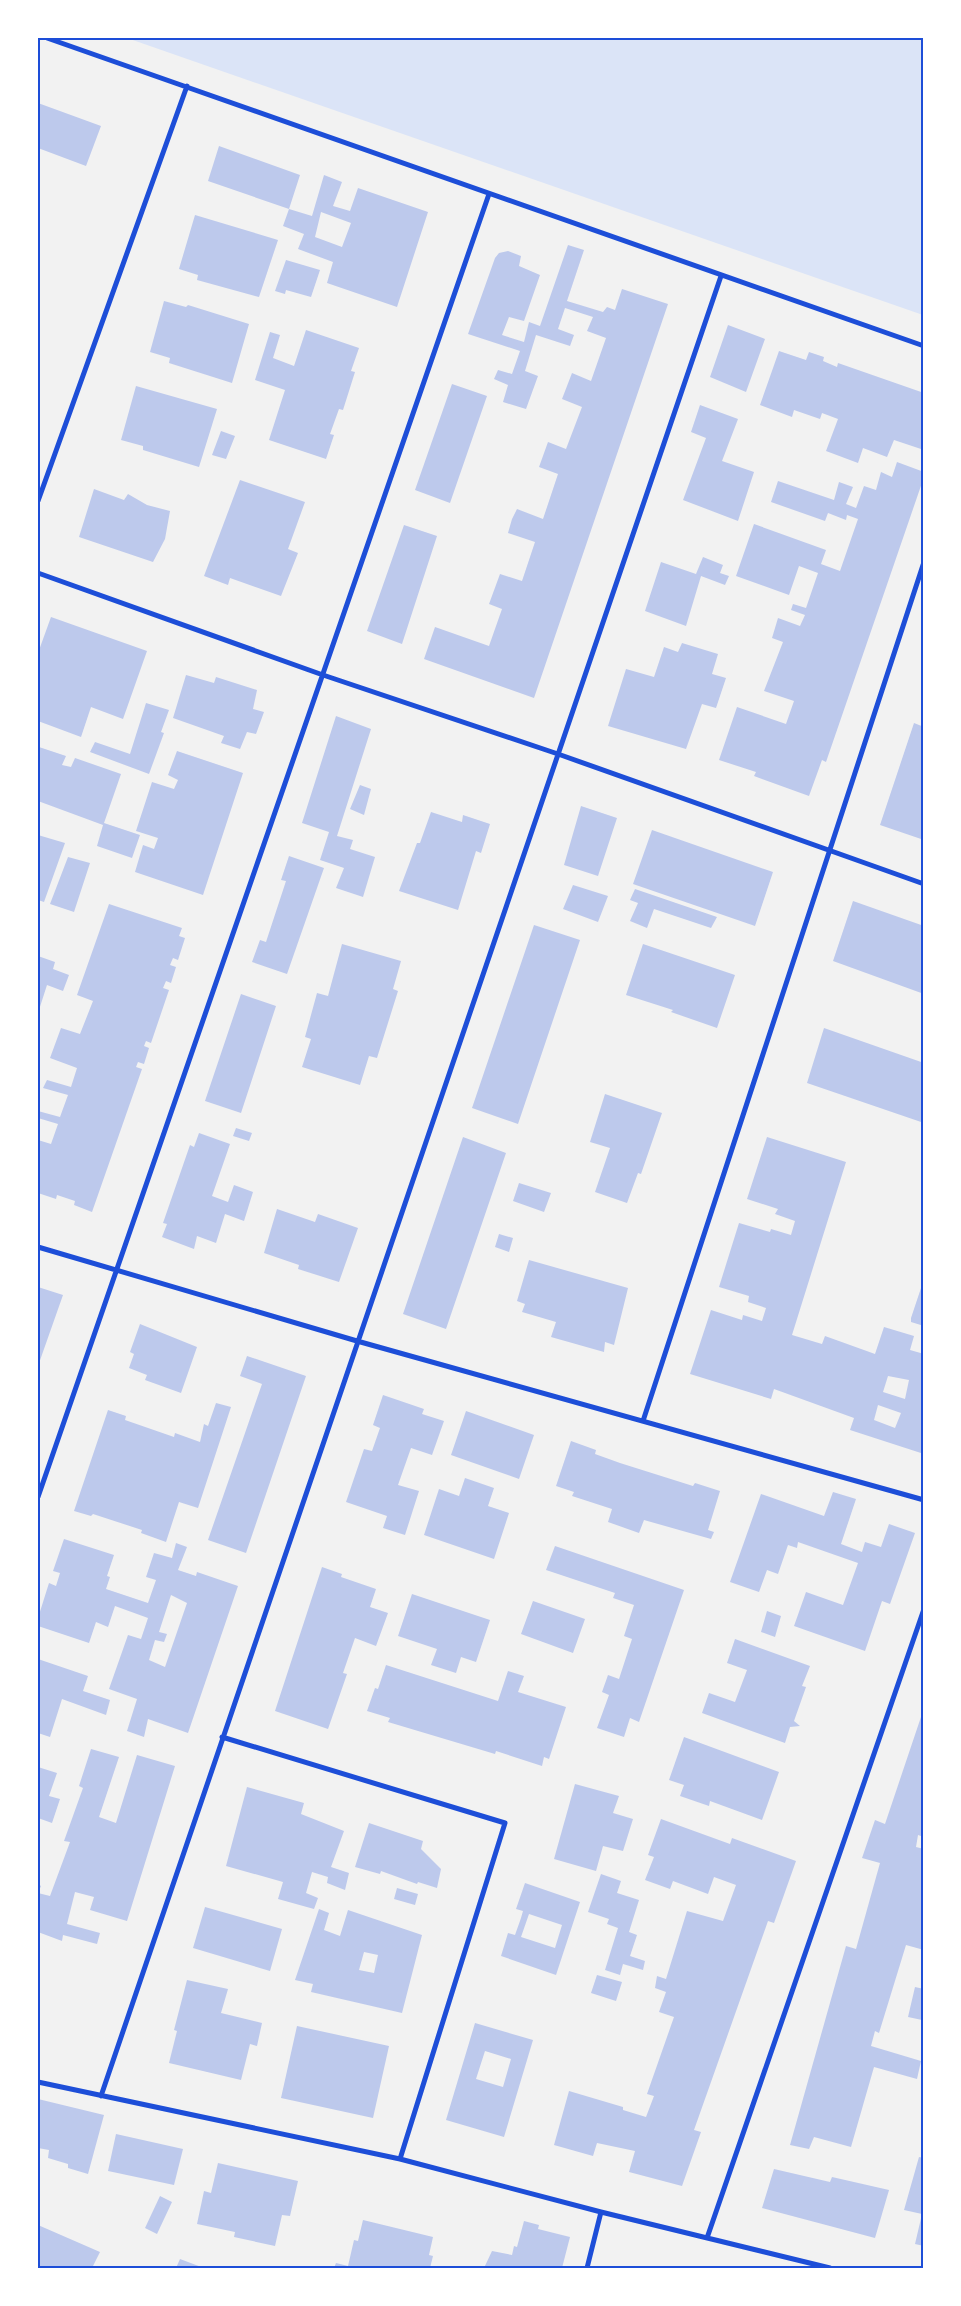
<svg xmlns="http://www.w3.org/2000/svg" width="961" height="2306" viewBox="0 0 961 2306" font-family="'PT Sans',sans-serif">
	<style>
		.green { fill: #dbe4f7 }
		.building { fill: #bdc9ec; fill-rule: evenodd }
		.lines { fill: none; stroke-linecap: round; stroke-linejoin: round }
		.minor { stroke: #1d4ed8; stroke-width: 5 }
		.neatline { fill: none; stroke: #1d4ed8; stroke-width: 2 }
	</style>
	<rect width="100%" height="100%" fill="#f2f2f2"/>
	<!-- green -->
	<path class="green" d="M 127,38 L 923,38 L 923,315 Z"/>
	<!-- building -->
	<path class="building" d="M 38,103 L 101,126 L 86,166 L 38,148 Z
		M 219,146 L 300,175 L 289,209 L 312,216 L 324,175 L 342,182 L 333,206 L 350,211 L 358,188 L 428,212 L 397,307 L 327,283 L 333,262 L 298,249 L 304,234 L 283,226 L 289,209 L 208,181 ZM 321,212 L 351,223 L 342,247 L 315,237 Z
		M 195,215 L 278,240 L 259,297 L 197,280 L 198,275 L 179,269 Z
		M 568,245 L 584,250 L 567,301 L 603,312 L 607,307 L 615,310 L 622,289 L 668,304 L 534,698 L 424,659 L 435,627 L 489,646 L 502,609 L 489,604 L 500,574 L 522,581 L 535,542 L 508,533 L 512,519 L 517,509 L 543,519 L 558,474 L 539,467 L 548,442 L 566,449 L 582,407 L 562,399 L 572,373 L 591,381 L 606,338 L 587,331 L 593,317 L 565,308 L 558,329 L 574,335 L 570,346 L 536,335 L 525,371 L 538,376 L 526,409 L 503,402 L 508,385 L 494,379 L 498,370 L 512,374 L 520,351 L 468,334 L 495,258 L 499,253 L 508,251 L 521,256 L 519,266 L 540,275 L 524,321 L 509,317 L 502,335 L 524,342 L 529,322 L 540,326 Z
		M 286,260 L 320,270 L 311,297 L 286,290 L 285,294 L 275,291 Z
		M 164,301 L 186,307 L 188,305 L 249,324 L 232,383 L 169,363 L 170,358 L 150,352 Z
		M 728,325 L 765,339 L 746,392 L 710,377 Z
		M 306,330 L 359,348 L 351,371 L 355,372 L 343,410 L 339,409 L 330,434 L 334,435 L 326,459 L 269,440 L 285,390 L 255,380 L 270,332 L 280,335 L 273,358 L 294,366 Z
		M 779,351 L 806,360 L 809,352 L 824,357 L 823,361 L 837,367 L 838,363 L 924,393 L 924,450 L 894,440 L 887,457 L 863,448 L 858,463 L 826,451 L 838,419 L 822,413 L 820,419 L 794,410 L 792,417 L 760,405 Z
		M 452,384 L 487,396 L 450,503 L 415,490 Z
		M 136,386 L 217,409 L 199,467 L 143,450 L 143,446 L 121,440 Z
		M 700,405 L 738,419 L 722,461 L 754,472 L 738,521 L 683,500 L 706,438 L 691,432 Z
		M 221,431 L 235,436 L 226,459 L 212,455 Z
		M 897,462 L 924,472 L 924,477 L 826,762 L 822,760 L 809,796 L 754,776 L 756,772 L 719,760 L 737,707 L 786,724 L 794,701 L 764,691 L 783,642 L 772,638 L 778,618 L 800,626 L 805,615 L 791,610 L 793,604 L 806,608 L 818,573 L 799,566 L 789,595 L 736,576 L 754,524 L 826,550 L 821,564 L 840,571 L 858,519 L 847,515 L 846,520 L 828,513 L 825,521 L 771,502 L 778,481 L 834,500 L 839,482 L 853,487 L 846,504 L 856,508 L 864,486 L 876,490 L 881,472 L 892,477 Z
		M 240,480 L 305,502 L 288,549 L 298,553 L 281,596 L 230,578 L 228,585 L 204,576 Z
		M 94,489 L 124,500 L 128,494 L 147,505 L 170,511 L 165,539 L 153,562 L 79,537 Z
		M 404,525 L 437,536 L 402,644 L 367,631 Z
		M 703,557 L 723,565 L 720,573 L 729,576 L 725,585 L 701,576 L 686,626 L 645,611 L 661,562 L 696,574 Z
		M 51,617 L 147,651 L 123,719 L 91,707 L 81,737 L 38,721 L 38,653 Z
		M 682,643 L 718,654 L 712,674 L 726,678 L 716,708 L 702,704 L 686,749 L 608,726 L 626,669 L 654,677 L 664,647 L 678,652 Z
		M 186,675 L 214,683 L 216,677 L 257,690 L 253,709 L 264,712 L 256,734 L 247,732 L 240,749 L 221,743 L 224,736 L 173,718 Z
		M 146,703 L 169,710 L 161,732 L 164,733 L 149,774 L 90,752 L 95,742 L 130,754 Z
		M 336,716 L 371,729 L 337,836 L 353,840 L 350,849 L 375,857 L 363,897 L 336,888 L 344,868 L 320,860 L 329,832 L 302,823 Z
		M 914,723 L 924,727 L 924,840 L 880,825 Z
		M 39,747 L 66,756 L 62,765 L 71,767 L 75,758 L 121,774 L 104,823 L 140,835 L 132,858 L 97,846 L 103,825 L 38,801 Z
		M 177,751 L 243,773 L 203,895 L 135,872 L 143,845 L 154,849 L 158,838 L 136,831 L 152,782 L 174,789 L 178,780 L 168,775 Z
		M 360,785 L 371,789 L 364,815 L 350,809 Z
		M 581,806 L 617,818 L 598,876 L 564,865 Z
		M 431,812 L 462,822 L 463,815 L 490,824 L 481,853 L 476,851 L 458,910 L 399,891 L 417,843 L 420,843 Z
		M 652,830 L 773,872 L 755,926 L 633,884 Z
		M 38,835 L 65,843 L 44,902 L 38,900 Z
		M 289,856 L 324,868 L 287,974 L 252,962 L 260,940 L 266,942 L 286,881 L 281,880 Z
		M 68,857 L 90,863 L 74,912 L 50,904 Z
		M 573,885 L 608,896 L 598,922 L 563,909 Z
		M 635,889 L 717,917 L 711,928 L 654,909 L 647,928 L 630,921 L 638,903 L 630,900 Z
		M 853,901 L 924,926 L 924,994 L 833,961 Z
		M 109,904 L 182,928 L 179,936 L 185,938 L 178,960 L 173,958 L 170,965 L 176,967 L 171,983 L 166,981 L 163,988 L 169,990 L 151,1043 L 146,1041 L 144,1046 L 149,1048 L 144,1064 L 138,1062 L 136,1067 L 142,1069 L 92,1212 L 74,1205 L 75,1201 L 57,1195 L 56,1199 L 38,1193 L 38,1140 L 51,1144 L 58,1124 L 38,1118 L 38,1111 L 60,1117 L 68,1095 L 43,1088 L 47,1080 L 71,1087 L 77,1068 L 50,1058 L 61,1028 L 80,1034 L 93,1001 L 77,995 Z
		M 534,925 L 580,940 L 518,1124 L 472,1108 Z
		M 342,944 L 401,961 L 393,989 L 398,991 L 377,1058 L 369,1056 L 360,1085 L 302,1067 L 311,1039 L 305,1037 L 317,993 L 328,996 Z
		M 643,944 L 735,975 L 717,1028 L 671,1012 L 673,1010 L 626,995 Z
		M 38,956 L 55,962 L 53,969 L 69,975 L 63,991 L 47,985 L 38,1013 Z
		M 241,994 L 276,1006 L 241,1113 L 205,1101 Z
		M 824,1028 L 924,1063 L 924,1123 L 807,1083 Z
		M 605,1094 L 662,1113 L 641,1174 L 638,1173 L 627,1203 L 595,1192 L 610,1148 L 590,1142 Z
		M 236,1128 L 252,1133 L 249,1141 L 233,1136 Z
		M 199,1133 L 230,1144 L 212,1196 L 228,1202 L 234,1185 L 253,1192 L 244,1221 L 225,1214 L 216,1243 L 197,1236 L 194,1249 L 162,1237 L 167,1224 L 163,1223 L 190,1145 L 194,1147 Z
		M 463,1137 L 506,1153 L 446,1329 L 403,1314 Z
		M 767,1137 L 846,1162 L 792,1335 L 822,1344 L 825,1336 L 875,1354 L 884,1327 L 914,1336 L 910,1350 L 924,1354 L 924,1454 L 850,1430 L 854,1418 L 774,1389 L 771,1399 L 690,1374 L 711,1310 L 742,1320 L 743,1315 L 762,1321 L 766,1308 L 748,1302 L 749,1296 L 719,1287 L 739,1223 L 770,1232 L 771,1229 L 791,1235 L 795,1221 L 775,1214 L 778,1209 L 747,1199 ZM 888,1376 L 909,1380 L 905,1399 L 883,1392 ZM 878,1405 L 901,1413 L 895,1428 L 874,1420 Z
		M 519,1183 L 551,1193 L 544,1212 L 513,1201 Z
		M 277,1209 L 315,1222 L 318,1214 L 358,1228 L 339,1282 L 298,1269 L 299,1265 L 264,1253 Z
		M 499,1234 L 513,1238 L 509,1252 L 495,1247 Z
		M 529,1260 L 628,1288 L 614,1345 L 605,1342 L 604,1352 L 551,1337 L 556,1322 L 522,1312 L 525,1304 L 517,1301 Z
		M 923,1282 L 924,1282 L 924,1326 L 911,1322 L 911,1318 Z
		M 38,1287 L 63,1295 L 38,1366 Z
		M 140,1324 L 197,1347 L 181,1393 L 145,1380 L 147,1375 L 129,1368 L 134,1354 L 130,1352 Z
		M 247,1356 L 306,1376 L 246,1553 L 208,1540 L 262,1384 L 240,1376 Z
		M 383,1395 L 424,1409 L 422,1414 L 444,1421 L 432,1455 L 411,1448 L 398,1485 L 419,1491 L 405,1535 L 383,1528 L 387,1516 L 346,1502 L 364,1449 L 372,1451 L 380,1428 L 373,1425 Z
		M 216,1403 L 231,1407 L 198,1508 L 179,1502 L 166,1542 L 141,1533 L 142,1530 L 93,1514 L 91,1516 L 74,1511 L 108,1410 L 126,1416 L 125,1420 L 174,1437 L 175,1433 L 200,1442 L 204,1424 L 208,1426 Z
		M 466,1411 L 534,1435 L 519,1479 L 451,1455 Z
		M 571,1441 L 596,1450 L 595,1454 L 620,1463 L 693,1486 L 695,1483 L 720,1491 L 708,1530 L 714,1532 L 711,1539 L 644,1520 L 639,1533 L 608,1522 L 612,1509 L 572,1496 L 574,1492 L 556,1486 Z
		M 465,1478 L 494,1488 L 488,1506 L 509,1513 L 494,1559 L 424,1535 L 439,1489 L 459,1496 Z
		M 833,1492 L 856,1499 L 841,1544 L 862,1552 L 865,1542 L 881,1547 L 889,1524 L 915,1533 L 890,1604 L 882,1601 L 865,1651 L 794,1626 L 806,1592 L 843,1605 L 858,1563 L 798,1542 L 797,1548 L 788,1545 L 778,1574 L 767,1570 L 759,1592 L 730,1582 L 761,1494 L 824,1516 Z
		M 64,1539 L 114,1555 L 107,1576 L 110,1577 L 106,1589 L 148,1603 L 156,1580 L 146,1577 L 154,1553 L 172,1558 L 176,1543 L 187,1547 L 178,1570 L 196,1576 L 197,1572 L 238,1586 L 188,1733 L 148,1719 L 144,1737 L 127,1731 L 137,1699 L 109,1689 L 128,1635 L 141,1639 L 148,1618 L 115,1606 L 108,1627 L 96,1622 L 89,1643 L 38,1626 L 38,1618 L 49,1583 L 56,1586 L 60,1573 L 53,1571 ZM 171,1595 L 187,1603 L 165,1667 L 149,1660 L 155,1640 L 164,1642 L 167,1634 L 159,1632 Z
		M 555,1546 L 684,1590 L 639,1722 L 630,1718 L 624,1737 L 597,1728 L 609,1695 L 602,1692 L 608,1675 L 619,1679 L 632,1639 L 624,1636 L 634,1605 L 613,1598 L 615,1593 L 546,1570 Z
		M 322,1567 L 342,1574 L 341,1577 L 376,1589 L 370,1607 L 388,1613 L 376,1646 L 355,1638 L 343,1673 L 347,1674 L 328,1729 L 275,1711 Z
		M 412,1594 L 490,1620 L 476,1662 L 461,1657 L 456,1673 L 431,1665 L 437,1649 L 398,1636 Z
		M 533,1601 L 585,1619 L 573,1653 L 521,1634 Z
		M 767,1611 L 781,1616 L 775,1637 L 761,1632 Z
		M 735,1639 L 810,1666 L 802,1686 L 806,1687 L 794,1721 L 800,1726 L 790,1727 L 785,1743 L 702,1713 L 709,1693 L 735,1702 L 747,1670 L 727,1663 Z
		M 38,1659 L 88,1676 L 83,1691 L 110,1700 L 106,1715 L 62,1699 L 50,1737 L 38,1733 Z
		M 386,1665 L 498,1701 L 508,1671 L 524,1676 L 518,1692 L 566,1707 L 549,1759 L 544,1757 L 542,1766 L 496,1751 L 495,1754 L 388,1722 L 390,1718 L 367,1711 L 375,1688 L 378,1689 Z
		M 923,1711 L 924,1830 L 921,1836 L 918,1835 L 916,1847 L 924,1849 L 924,1950 L 906,1945 L 879,2033 L 875,2031 L 871,2046 L 921,2061 L 917,2079 L 874,2067 L 851,2147 L 814,2137 L 809,2149 L 790,2145 L 846,1946 L 856,1949 L 880,1863 L 862,1858 L 875,1820 L 885,1824 Z
		M 684,1737 L 779,1772 L 762,1820 L 710,1801 L 709,1806 L 680,1796 L 684,1785 L 669,1780 Z
		M 91,1749 L 119,1757 L 99,1817 L 116,1823 L 137,1755 L 175,1766 L 127,1921 L 90,1910 L 94,1897 L 75,1892 L 67,1924 L 100,1933 L 97,1944 L 63,1935 L 62,1941 L 38,1932 L 38,1884 L 41,1886 L 38,1893 L 50,1896 L 70,1842 L 64,1841 L 83,1788 L 79,1786 Z
		M 38,1767 L 57,1773 L 49,1796 L 60,1799 L 52,1823 L 38,1818 Z
		M 575,1784 L 619,1796 L 613,1813 L 633,1819 L 623,1851 L 603,1846 L 596,1871 L 554,1859 Z
		M 247,1787 L 304,1803 L 301,1814 L 344,1831 L 331,1867 L 349,1873 L 345,1890 L 327,1883 L 328,1877 L 312,1872 L 306,1893 L 318,1898 L 314,1909 L 278,1899 L 283,1882 L 226,1866 Z
		M 661,1819 L 730,1844 L 732,1838 L 796,1861 L 774,1923 L 768,1921 L 694,2130 L 701,2132 L 682,2186 L 629,2172 L 635,2151 L 597,2143 L 593,2156 L 554,2145 L 569,2091 L 623,2107 L 623,2110 L 646,2117 L 654,2096 L 647,2094 L 674,2017 L 659,2012 L 666,1992 L 655,1988 L 657,1976 L 666,1979 L 687,1911 L 723,1921 L 736,1885 L 714,1877 L 708,1894 L 673,1881 L 670,1889 L 645,1880 L 654,1857 L 648,1855 Z
		M 369,1823 L 423,1841 L 421,1849 L 441,1869 L 437,1888 L 418,1882 L 417,1884 L 381,1871 L 380,1874 L 355,1867 Z
		M 601,1874 L 621,1881 L 617,1893 L 639,1900 L 629,1932 L 637,1935 L 630,1956 L 645,1961 L 643,1970 L 623,1964 L 620,1975 L 605,1970 L 618,1928 L 607,1924 L 609,1919 L 588,1912 Z
		M 525,1883 L 580,1902 L 556,1975 L 501,1956 L 508,1933 L 515,1935 L 521,1918 L 523,1911 L 516,1909 ZM 529,1914 L 562,1925 L 555,1948 L 521,1937 Z
		M 397,1888 L 418,1894 L 415,1905 L 394,1899 Z
		M 205,1907 L 282,1929 L 270,1971 L 193,1948 Z
		M 319,1909 L 329,1913 L 324,1930 L 340,1936 L 348,1910 L 422,1935 L 402,2013 L 311,1992 L 313,1984 L 295,1980 ZM 364,1952 L 378,1955 L 374,1973 L 359,1970 Z
		M 597,1975 L 622,1982 L 616,2001 L 591,1993 Z
		M 187,1980 L 228,1989 L 221,2013 L 262,2023 L 257,2046 L 250,2044 L 241,2080 L 169,2063 L 177,2031 L 174,2030 Z
		M 915,1987 L 924,1989 L 922,2020 L 908,2017 Z
		M 475,2023 L 533,2040 L 504,2137 L 446,2120 ZM 485,2051 L 511,2059 L 503,2087 L 476,2079 Z
		M 297,2026 L 389,2046 L 373,2118 L 281,2098 Z
		M 38,2099 L 104,2115 L 88,2174 L 68,2168 L 68,2164 L 48,2158 L 49,2150 L 38,2148 Z
		M 116,2134 L 183,2149 L 174,2185 L 108,2171 Z
		M 919,2157 L 924,2158 L 924,2246 L 915,2244 L 922,2214 L 904,2210 Z
		M 218,2163 L 298,2181 L 290,2216 L 282,2215 L 275,2246 L 234,2237 L 235,2232 L 197,2224 L 204,2191 L 211,2193 Z
		M 774,2169 L 830,2182 L 832,2177 L 889,2190 L 875,2238 L 762,2208 Z
		M 160,2196 L 172,2202 L 157,2234 L 145,2228 Z
		M 363,2220 L 433,2237 L 429,2255 L 433,2256 L 430,2268 L 334,2268 L 336,2263 L 348,2266 L 354,2240 L 358,2241 Z
		M 524,2221 L 539,2225 L 538,2229 L 570,2237 L 562,2268 L 484,2268 L 492,2251 L 512,2255 L 514,2246 L 517,2247 Z
		M 38,2225 L 100,2252 L 92,2268 L 38,2268 Z
		M 180,2259 L 204,2268 L 176,2268 Z"/>
	<g class="lines">
		<!-- minor -->
		<path class="minor" d="M 47,38 L 924,346
			M 38,501 L 187,86
			M 38,573 L 323,675 L 558,754 L 924,884
			M 38,1247 L 357,1341 L 924,1500
			M 643,1421 L 924,562
			M 38,1497 L 489,194
			M 222,1737 L 505,1823 L 400,2159
			M 38,2082 L 400,2159 L 601,2212 L 830,2268
			M 101,2096 L 721,276
			M 707,2238 L 924,1609
			M 587,2268 L 601,2212"/>
	</g>
	<!-- border -->
	<rect width="961" height="2306" fill="none" stroke="#ffffff" stroke-width="78"/>
	<rect x="39" y="39" width="883" height="2228" class="neatline"/>
</svg>
